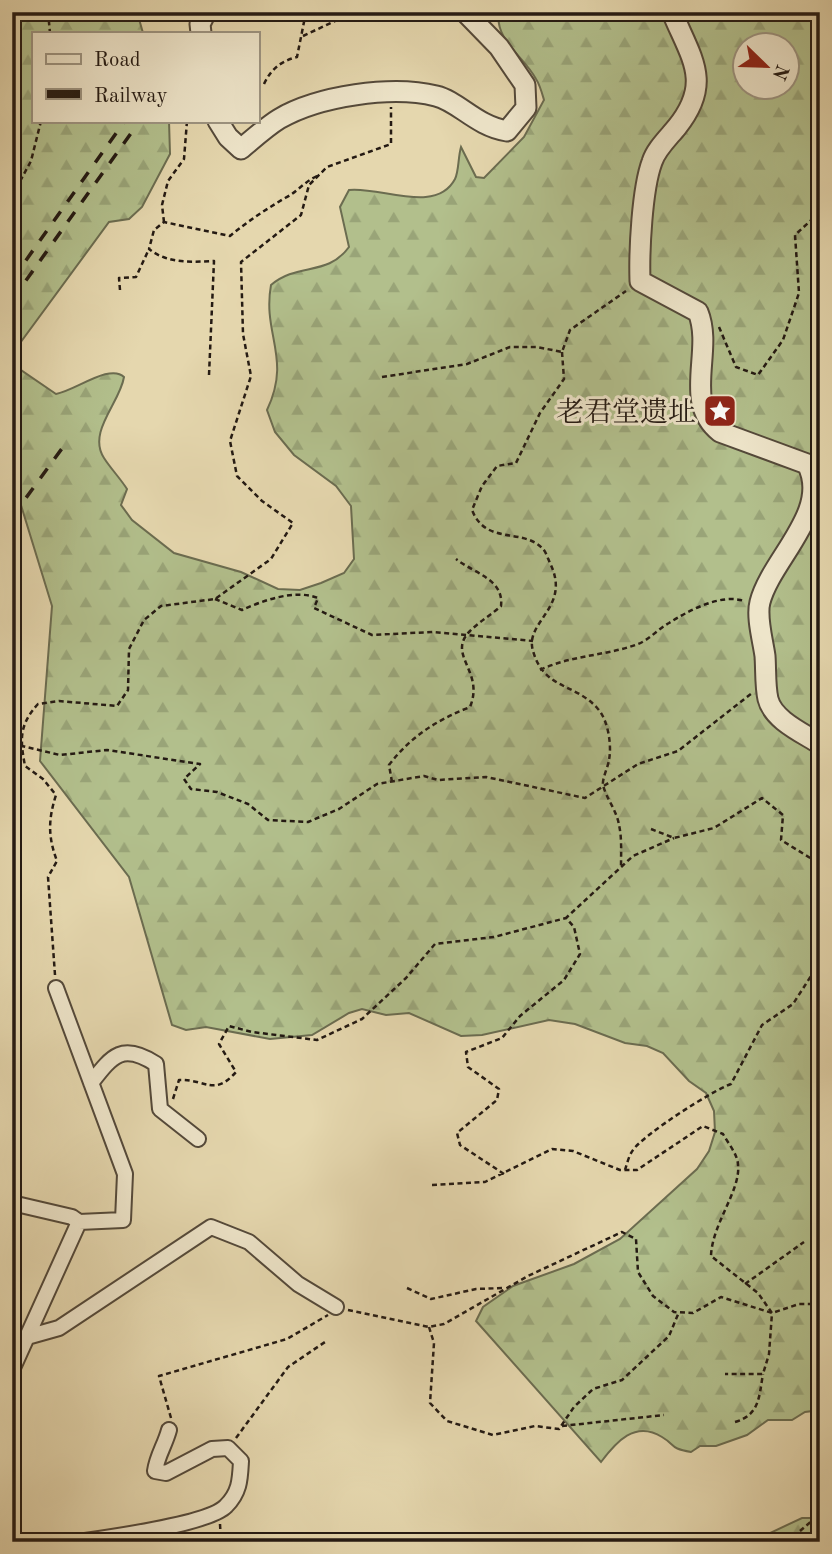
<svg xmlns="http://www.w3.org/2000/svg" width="832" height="1554" viewBox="0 0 832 1554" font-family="'Old Standard TT','Noto Serif SC',serif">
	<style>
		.forest { fill: url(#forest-firs); stroke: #6b6c50; stroke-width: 2; fill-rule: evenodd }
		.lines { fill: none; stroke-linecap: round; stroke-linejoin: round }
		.minor-casing { stroke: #54493a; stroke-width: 18 }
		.tertiary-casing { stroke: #54493a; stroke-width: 23 }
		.path { stroke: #241a13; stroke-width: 2.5; stroke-dasharray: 5 3.5; stroke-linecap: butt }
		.minor { stroke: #eee5ca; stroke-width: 14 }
		.tertiary { stroke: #eee5ca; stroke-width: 19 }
		.rail { stroke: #241a13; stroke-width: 3.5; stroke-dasharray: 12 12; stroke-linecap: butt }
		.labels { text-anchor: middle; stroke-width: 6; stroke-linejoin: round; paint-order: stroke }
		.poi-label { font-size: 28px; fill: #241a13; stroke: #eee5ca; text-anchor: end }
	</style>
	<defs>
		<pattern id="forest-firs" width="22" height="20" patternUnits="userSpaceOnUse" patternTransform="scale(1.75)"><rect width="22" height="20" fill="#b2bf8c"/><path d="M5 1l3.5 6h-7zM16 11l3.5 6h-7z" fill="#99a478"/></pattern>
	</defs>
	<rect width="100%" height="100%" fill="#e5d7ae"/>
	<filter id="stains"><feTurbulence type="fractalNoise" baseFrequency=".00286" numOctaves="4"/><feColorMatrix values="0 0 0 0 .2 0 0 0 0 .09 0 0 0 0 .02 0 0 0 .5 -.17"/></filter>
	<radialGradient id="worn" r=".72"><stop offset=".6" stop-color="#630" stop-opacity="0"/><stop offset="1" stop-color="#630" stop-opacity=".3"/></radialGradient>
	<!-- forest -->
	<path class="forest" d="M 12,12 L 137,12 L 143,33 L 33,33 L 33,121 L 169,121 L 170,154 L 142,207 L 129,219 L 109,222 L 12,354 Z
		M 499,12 L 820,12 L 820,1410 L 805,1412 L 792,1420 L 768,1420 L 747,1435 L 716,1446 L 700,1446 L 691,1452 C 669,1448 677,1446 662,1437 C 635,1420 616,1442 601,1462 L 476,1321 L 483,1307 L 513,1286 L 574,1264 L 620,1239 L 697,1169 L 709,1151 L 715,1132 L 714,1111 L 706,1093 L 689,1081 L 663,1053 L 647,1046 L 625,1043 L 575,1024 L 549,1020 L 482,1035 L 461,1036 L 409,1013 L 386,1015 L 362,1009 L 349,1013 L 312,1035 L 270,1039 L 206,1027 L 186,1030 L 172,1025 L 129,877 L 40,761 L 52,606 L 12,476 L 12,364 L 56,394 C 75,391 110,363 124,377 C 120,403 87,432 104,458 C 111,469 120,478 127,489 L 121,505 L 132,520 L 174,553 L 241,572 L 278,589 L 300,590 L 321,583 L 344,573 L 354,559 L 351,506 L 336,486 L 294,455 L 275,432 L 267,410 C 292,358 262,334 271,285 C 298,262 327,277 349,247 L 340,207 L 349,190 C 380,186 436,215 455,179 C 459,171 458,157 461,147 L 476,177 L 484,178 L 524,137 L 544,100 C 542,93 540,85 536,79 C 524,56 494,40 499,12 ZM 744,46 L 786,46 L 786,88 L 744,88 Z
		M 802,1518 L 820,1518 L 820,1542 L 762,1542 L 770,1533 Z"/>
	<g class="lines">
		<defs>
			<path id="minor" d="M 91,1083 C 112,1056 122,1042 156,1064 L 160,1109 L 198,1139
				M 12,1203 L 72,1217 L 79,1222 L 123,1220 L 125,1174 L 56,988
				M 27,1337 L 59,1328 L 211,1227 L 249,1242 L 298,1284 L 336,1307
				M 12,1370 L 79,1222
				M 78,1542 C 106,1538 209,1524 226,1506 C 240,1492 240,1479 241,1461 L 228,1448 L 212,1449 L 166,1473 L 155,1471 C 157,1456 165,1445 169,1430"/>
			<path id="tertiary" d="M 672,12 C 691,58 713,82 677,127 C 669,137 656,149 652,162 C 642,189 639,251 640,281 L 698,312 C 714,351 682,402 720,432 L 807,464 C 832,511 771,559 760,602 C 756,617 763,641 765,656 C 766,669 765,686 768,699 C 773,720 803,733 820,744
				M 201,33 L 200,24 L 206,12
				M 218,121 L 228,137 L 241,149 C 253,139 266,127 279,119 C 318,96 392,85 436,96 C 458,101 476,126 507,131 L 526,108 L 525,85 L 499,47 L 465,12"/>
		</defs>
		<!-- minor casing -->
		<use href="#minor" class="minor-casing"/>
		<!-- tertiary casing -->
		<use href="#tertiary" class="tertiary-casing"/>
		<!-- path -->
		<path class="path" d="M 48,12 L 50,33
			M 303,36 L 354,12
			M 264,84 C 271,69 281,61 297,57 L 306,12
			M 12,196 L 31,161 L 41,121
			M 164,222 L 162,205 L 168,181 L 184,159 L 187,121
			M 820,284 L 815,302 L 818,335 L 815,431 L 820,445
			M 120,290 L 119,278 L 136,277 L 149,249
			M 719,327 L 736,367 L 758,375 L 783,340 L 799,293 L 795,235 L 820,212
			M 562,352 L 564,379 L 540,413 L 516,463 L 497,466 L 482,486 L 472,510 C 486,546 523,527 543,549 C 546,552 548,559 550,563 C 572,608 524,621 533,651 C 544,690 576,683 598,709 C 608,720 612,745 609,760 C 608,767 602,779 603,785 C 606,798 617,811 619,825 C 622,838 621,853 621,867
			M 209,375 L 214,261 C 191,262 168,264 149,249 L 154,230 L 164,222 L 230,236 C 248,221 265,210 285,198 C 297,192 304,182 317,176
			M 382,377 L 467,364 L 510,347 L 537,347 L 562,352 L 570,330 L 626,291
			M 215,599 L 242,610 C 264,600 295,589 318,598 L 314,608 L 372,635 L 433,632 L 533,641
			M 540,670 C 571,655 606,656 638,644 C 649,640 658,629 669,623 C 688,611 721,593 744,601
			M 12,748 L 22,746 L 60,755 L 107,750 L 200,764 L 184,779 L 191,789 L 217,792 L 248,804 L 268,820 L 308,822 L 339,809 L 377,784 L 424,776 L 438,780 L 486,777 L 585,798 L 638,764 L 678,751 L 752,693
			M 392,782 L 389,765 C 411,736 437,720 470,707 C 485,671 446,655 470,631 C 479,622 491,615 501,606 C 504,579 475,574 456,559
			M 651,829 L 674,838 L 714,828 L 762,798 L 783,815 L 781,840 L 820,864
			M 55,975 L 48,877 L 57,861 C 48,837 48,820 56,795 L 43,779 L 25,766 C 20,739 19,725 38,704 L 59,701 L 117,706 L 128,690 L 129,649 L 144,620 L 161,606 L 215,599 L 271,559 L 293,523 L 262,501 L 237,476 L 230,441 L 251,376 L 243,334 L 241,262 L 301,215 L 309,185 L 327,167 L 391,144 L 391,107
			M 173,1099 L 179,1080 C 206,1079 214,1097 236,1072 L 219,1044 L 229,1026 L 252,1032 L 317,1040 L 362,1019 L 406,978 L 435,944 L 494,937 L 566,918
			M 625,1170 C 627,1164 629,1155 633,1150 C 643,1135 713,1090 731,1084 L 762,1025 L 793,1004 L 820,962
			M 504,1174 L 460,1145 L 457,1133 L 497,1100 L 499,1089 L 468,1067 L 466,1052 L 502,1038 L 520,1016 L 564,980 L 580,954 L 574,927 L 566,918 L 633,856 L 674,838
			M 432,1185 L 485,1182 L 552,1149 L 573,1151 L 620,1170 L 637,1170 L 703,1126 L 723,1134 C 728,1143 738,1155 738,1165 C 741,1190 712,1224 711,1256 L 758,1293 L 772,1313 L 769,1354 L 763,1374 L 725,1374
			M 745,1284 L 804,1242
			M 407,1288 L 431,1299 L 476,1289 L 504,1288
			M 348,1310 L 429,1327 L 444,1324 L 528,1276 L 622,1232 L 636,1239 L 638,1272 L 653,1296 L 674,1312 L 693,1313 L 721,1297 L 772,1313 L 799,1304 L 820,1304
			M 429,1327 L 434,1343 L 430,1403 L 447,1421 L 493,1435 L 535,1426 L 559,1429 L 574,1407 L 593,1389 L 622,1380 L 669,1336 L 679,1312
			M 171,1418 L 159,1376 L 287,1339 L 328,1315
			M 735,1422 C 760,1415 759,1396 763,1374
			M 562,1426 L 664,1415
			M 236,1438 L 288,1367 L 325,1342
			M 220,1524 L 221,1542
			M 787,1542 L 820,1514"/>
		<!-- minor -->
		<use href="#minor" class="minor"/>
		<!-- tertiary -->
		<use href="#tertiary" class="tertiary"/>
		<!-- rail -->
		<path class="rail" d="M 12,280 L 124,122
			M 12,300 L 134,129
			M 12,517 L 66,443"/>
	</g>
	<!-- icons -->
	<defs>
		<symbol id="sight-square" viewBox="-11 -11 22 22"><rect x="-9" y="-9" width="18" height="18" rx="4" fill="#8f2418" stroke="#eee5ca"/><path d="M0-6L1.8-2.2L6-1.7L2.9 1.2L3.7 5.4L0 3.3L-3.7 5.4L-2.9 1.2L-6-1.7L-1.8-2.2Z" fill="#fff"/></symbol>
	</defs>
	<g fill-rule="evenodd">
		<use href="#sight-square" x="701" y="392" width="38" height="38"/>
	</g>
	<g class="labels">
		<!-- poi labels -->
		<g class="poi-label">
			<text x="696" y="421">老君堂遗址</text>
		</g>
	</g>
	<!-- margin -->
	<rect width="832" height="1554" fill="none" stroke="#e5d7ae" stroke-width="42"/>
	<rect x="14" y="14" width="804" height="1526" fill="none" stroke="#241a13" stroke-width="3.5"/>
	<rect x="21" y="21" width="790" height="1512" fill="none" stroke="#241a13" stroke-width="2"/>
	<!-- legend -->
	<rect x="32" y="32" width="228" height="91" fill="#eee5ca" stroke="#9d9481" stroke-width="2"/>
	<rect x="46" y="54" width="35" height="10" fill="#eee5ca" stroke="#9d9481" stroke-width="2"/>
	<text x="94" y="66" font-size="21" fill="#241a13">Road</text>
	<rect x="46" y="89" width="35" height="10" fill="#241a13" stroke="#9d9481" stroke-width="2"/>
	<text x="94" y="102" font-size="21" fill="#241a13">Railway</text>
	<!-- north arrow -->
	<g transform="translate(766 66) rotate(113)"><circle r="33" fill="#eee5ca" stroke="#9d9481" stroke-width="2"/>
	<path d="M0-5L12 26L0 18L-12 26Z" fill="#8f2418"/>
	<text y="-10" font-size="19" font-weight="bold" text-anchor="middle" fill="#241a13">N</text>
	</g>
	<rect width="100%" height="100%" filter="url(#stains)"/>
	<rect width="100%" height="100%" fill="url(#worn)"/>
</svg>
